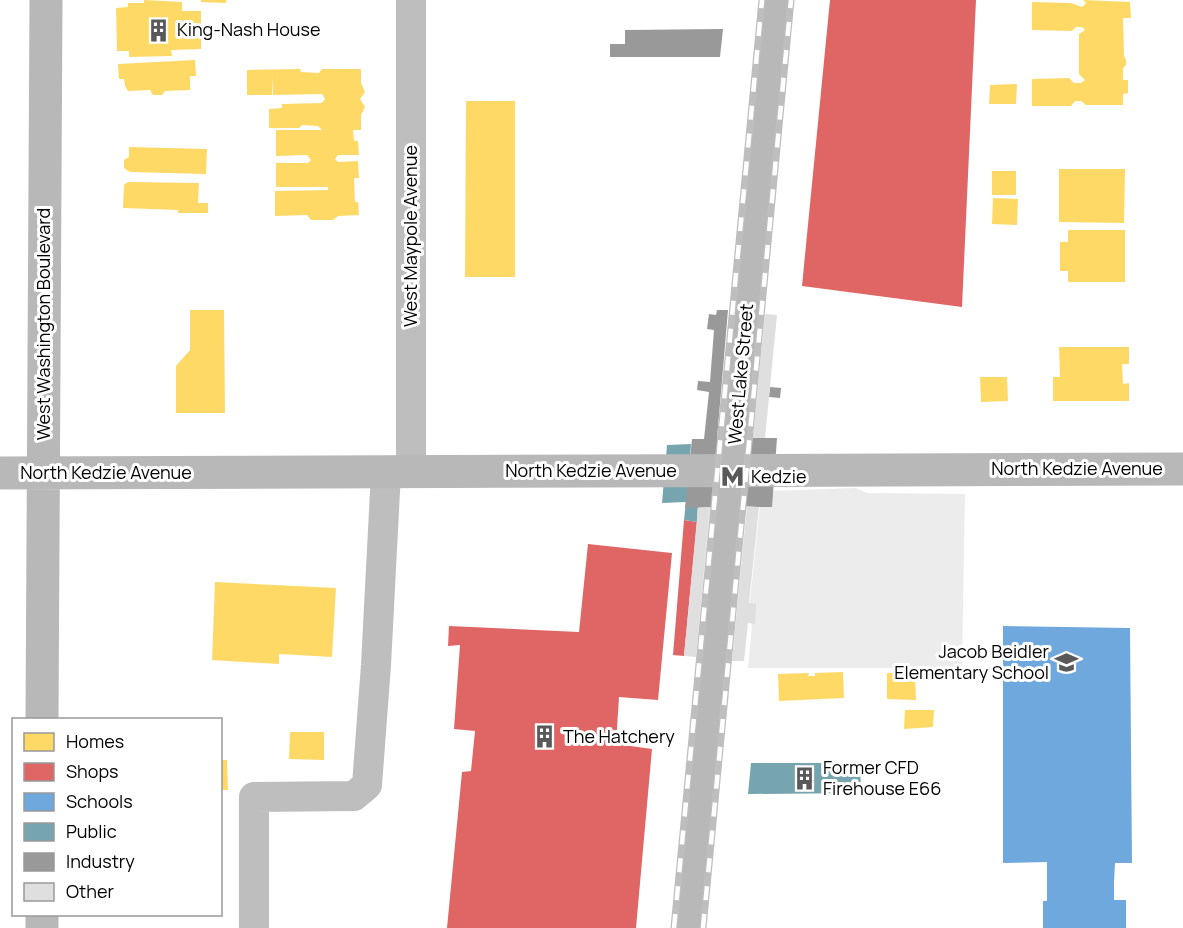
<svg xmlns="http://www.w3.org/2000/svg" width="1183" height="928" viewBox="0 0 1183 928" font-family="Manrope,sans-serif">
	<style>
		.green { fill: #ececec }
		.homes { fill: #ffd966 }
		.shops { fill: #e06666 }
		.schools { fill: #6fa8dc }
		.public { fill: #76a5af }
		.industry { fill: #999 }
		.building { fill: #dfdfdf }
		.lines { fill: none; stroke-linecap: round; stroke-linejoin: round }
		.street { stroke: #bebebe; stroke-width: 30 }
		.secondary { stroke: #b8b8b8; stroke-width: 33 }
		.rail-casing { stroke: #bebebe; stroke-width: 7 }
		.rail { stroke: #fff; stroke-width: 4.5; stroke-dasharray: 14; stroke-linecap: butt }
		.labels { text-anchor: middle; stroke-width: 6; stroke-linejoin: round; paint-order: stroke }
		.poi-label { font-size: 18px; fill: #000; stroke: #fff; text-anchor: start }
		.street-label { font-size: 18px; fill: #000; stroke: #fff }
	</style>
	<rect width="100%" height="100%" fill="#fff"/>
	<!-- green -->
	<path class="green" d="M 856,488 L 867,493 L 965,494 L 962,668 L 748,668 L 752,625 L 748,620 L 761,495 L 768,491 Z"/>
	<!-- homes -->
	<path class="homes" d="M 144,0 L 182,2 L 182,11 L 201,11 L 201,49 L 171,50 L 172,56 L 129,57 L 129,51 L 117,51 L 116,8 L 128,7 L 128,3 L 144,3 Z
		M 201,0 L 226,0 L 226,3 L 201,2 Z
		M 1083,0 L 1130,2 L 1131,18 L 1123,18 L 1124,56 L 1126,60 L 1126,65 L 1123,68 L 1123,80 L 1128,80 L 1128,93 L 1123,94 L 1123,105 L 1086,105 L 1081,101 L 1075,101 L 1071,106 L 1032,106 L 1032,79 L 1069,78 L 1074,83 L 1081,83 L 1085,80 L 1079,74 L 1079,34 L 1085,30 L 1082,27 L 1076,27 L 1072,31 L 1032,30 L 1032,2 L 1071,3 L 1082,7 L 1086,3 Z
		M 195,60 L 196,76 L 190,76 L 190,90 L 165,91 L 162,95 L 153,95 L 150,90 L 128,91 L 125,86 L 124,79 L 119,79 L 118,64 Z
		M 300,69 L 301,72 L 319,73 L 322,69 L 361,69 L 361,83 L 365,92 L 360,99 L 365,107 L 361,115 L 361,130 L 353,130 L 354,141 L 358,141 L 359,155 L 338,155 L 335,159 L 338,162 L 358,161 L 359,178 L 354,178 L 355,202 L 358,202 L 359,215 L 338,216 L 333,220 L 311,220 L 307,215 L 275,216 L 275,191 L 328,190 L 328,187 L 276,187 L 276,163 L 308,163 L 311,160 L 307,155 L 276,156 L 276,130 L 322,130 L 318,126 L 302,125 L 299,128 L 269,128 L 269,109 L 282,108 L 282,104 L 322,103 L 325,99 L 322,94 L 273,95 L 273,76 L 272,95 L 247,95 L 247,70 Z
		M 1017,84 L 1016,104 L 989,104 L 990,85 Z
		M 466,101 L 515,101 L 515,277 L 465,277 Z
		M 129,147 L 207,149 L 206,174 L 130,172 L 124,168 L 124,160 L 129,157 Z
		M 1059,169 L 1125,169 L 1124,223 L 1059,222 Z
		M 992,171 L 1016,171 L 1016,195 L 992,195 Z
		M 128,182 L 199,183 L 198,203 L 208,203 L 208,213 L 178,213 L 178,210 L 123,208 L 124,185 Z
		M 993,198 L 1018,199 L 1017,225 L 992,224 Z
		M 1068,230 L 1125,230 L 1125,282 L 1068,282 L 1068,271 L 1060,271 L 1060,242 L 1068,242 Z
		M 190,310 L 224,310 L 225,413 L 176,413 L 176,366 L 190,350 Z
		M 1059,347 L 1129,347 L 1129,364 L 1122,364 L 1123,384 L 1129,383 L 1129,401 L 1053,401 L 1053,377 L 1060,377 Z
		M 980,377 L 1007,377 L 1008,401 L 981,402 Z
		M 215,582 L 336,588 L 332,657 L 279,654 L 279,664 L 212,660 Z
		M 843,672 L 844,698 L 779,701 L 778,674 L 809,673 L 808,676 L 815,676 L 815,673 Z
		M 887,673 L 915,673 L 916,700 L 887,699 Z
		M 905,710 L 934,710 L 933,727 L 904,729 Z
		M 290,732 L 324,732 L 324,760 L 289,759 Z
		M 220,760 L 227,760 L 228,790 L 220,790 Z"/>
	<!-- shops -->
	<path class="shops" d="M 830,0 L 976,0 L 962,307 L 802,286 Z
		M 684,520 L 697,522 L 684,656 L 673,655 Z
		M 588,544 L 672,553 L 658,700 L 619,697 L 616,744 L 652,749 L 636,928 L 447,928 L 462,772 L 471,771 L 475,731 L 454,729 L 460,645 L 448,646 L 449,626 L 579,632 Z"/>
	<!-- schools -->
	<path class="schools" d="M 1003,626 L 1130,628 L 1132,863 L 1115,863 L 1114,882 L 1114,900 L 1126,900 L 1126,928 L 1043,928 L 1043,901 L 1047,901 L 1047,862 L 1003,863 Z"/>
	<!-- public -->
	<path class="public" d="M 691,444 L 688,482 L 699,485 L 697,522 L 684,520 L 686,502 L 662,503 L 667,445 Z
		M 751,763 L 860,763 L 861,793 L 748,794 Z"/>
	<!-- industry -->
	<path class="industry" d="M 723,29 L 720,57 L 610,57 L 610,44 L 625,44 L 625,30 Z
		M 717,310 L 728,310 L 717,439 L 726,439 L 719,507 L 685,508 L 692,439 L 704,439 L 709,392 L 697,390 L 698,381 L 710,382 L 714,330 L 707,329 L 709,314 L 716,315 Z
		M 770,387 L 781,388 L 780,398 L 769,397 Z
		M 744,438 L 777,438 L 772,507 L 737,507 Z"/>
	<!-- building -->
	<path class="building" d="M 765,314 L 777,315 L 765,438 L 753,438 Z
		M 747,506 L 759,507 L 749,603 L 756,604 L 755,624 L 748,623 L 744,661 L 732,661 Z
		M 710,507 L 696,657 L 684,656 L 698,508 Z"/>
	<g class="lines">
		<!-- street -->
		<path class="street" d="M 411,0 L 411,471
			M 254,928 L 254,797 L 354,796 L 367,785 L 376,665 L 386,472"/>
		<!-- secondary -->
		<path class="secondary" d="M 0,473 L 1183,469
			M 42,720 L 46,0
			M 42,928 L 42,914
			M 688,928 L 777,0"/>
		<defs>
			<path id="rail" d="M 674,928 L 762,0
				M 703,928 L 791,0"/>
		</defs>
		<!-- rail casing -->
		<use href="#rail" class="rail-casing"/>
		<!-- rail -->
		<use href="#rail" class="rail"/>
	</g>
	<!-- icons -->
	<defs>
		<symbol id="building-bare" viewBox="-9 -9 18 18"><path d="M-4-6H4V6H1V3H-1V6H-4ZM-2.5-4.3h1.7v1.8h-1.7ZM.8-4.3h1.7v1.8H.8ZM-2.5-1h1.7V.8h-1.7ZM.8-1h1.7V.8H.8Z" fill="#595959" stroke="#fff" stroke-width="2.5" paint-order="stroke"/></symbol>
		<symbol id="metro-bare" viewBox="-9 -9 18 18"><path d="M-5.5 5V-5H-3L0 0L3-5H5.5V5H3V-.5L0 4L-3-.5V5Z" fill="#595959" stroke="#fff" stroke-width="2.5" paint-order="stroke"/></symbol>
		<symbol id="school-bare" viewBox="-9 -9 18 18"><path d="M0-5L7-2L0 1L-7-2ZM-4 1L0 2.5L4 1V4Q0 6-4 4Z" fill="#595959" stroke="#fff" stroke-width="2.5" paint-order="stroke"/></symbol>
	</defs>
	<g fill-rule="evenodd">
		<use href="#building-bare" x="142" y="14" width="33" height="33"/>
		<use href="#metro-bare" x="716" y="460" width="33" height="33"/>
		<use href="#school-bare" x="1050" y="646" width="33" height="33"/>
		<use href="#building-bare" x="528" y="720" width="33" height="33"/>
		<use href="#building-bare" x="788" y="762" width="33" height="33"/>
	</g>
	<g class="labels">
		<!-- poi labels -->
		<g class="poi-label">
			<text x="177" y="36">King-Nash House</text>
			<text x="751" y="483">Kedzie</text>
			<text x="1049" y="658" text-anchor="end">Jacob Beidler<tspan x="1049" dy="21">Elementary School</tspan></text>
			<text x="563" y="743">The Hatchery</text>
			<text x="823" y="774">Former CFD<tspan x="823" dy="21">Firehouse E66</tspan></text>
		</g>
		<!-- street labels -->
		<g class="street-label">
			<text transform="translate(411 236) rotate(-90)" y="6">West Maypole Avenue</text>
			<text transform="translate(44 324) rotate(-90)" y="6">West Washington Boulevard</text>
			<text transform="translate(741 374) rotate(-85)" y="6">West Lake Street</text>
			<text x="1077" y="475">North Kedzie Avenue</text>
			<text x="591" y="477">North Kedzie Avenue</text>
			<text x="106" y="479">North Kedzie Avenue</text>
		</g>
	</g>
	<!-- legend -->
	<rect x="12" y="718" width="210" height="198" fill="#ffffff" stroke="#999999" stroke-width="1.5"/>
	<rect x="24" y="733" width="30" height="18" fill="#ffd966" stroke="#999999" stroke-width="1.5"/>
	<text x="66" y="748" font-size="18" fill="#000000">Homes</text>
	<rect x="24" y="763" width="30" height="18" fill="#e06666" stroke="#999999" stroke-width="1.5"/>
	<text x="66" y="778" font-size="18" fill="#000000">Shops</text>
	<rect x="24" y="793" width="30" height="18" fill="#6fa8dc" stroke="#999999" stroke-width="1.5"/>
	<text x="66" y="808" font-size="18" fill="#000000">Schools</text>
	<rect x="24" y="823" width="30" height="18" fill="#76a5af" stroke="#999999" stroke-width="1.5"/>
	<text x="66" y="838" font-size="18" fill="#000000">Public</text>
	<rect x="24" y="853" width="30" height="18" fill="#999999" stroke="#999999" stroke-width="1.5"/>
	<text x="66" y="868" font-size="18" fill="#000000">Industry</text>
	<rect x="24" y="883" width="30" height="18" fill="#dfdfdf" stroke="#999999" stroke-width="1.5"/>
	<text x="66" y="898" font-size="18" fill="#000000">Other</text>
</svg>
